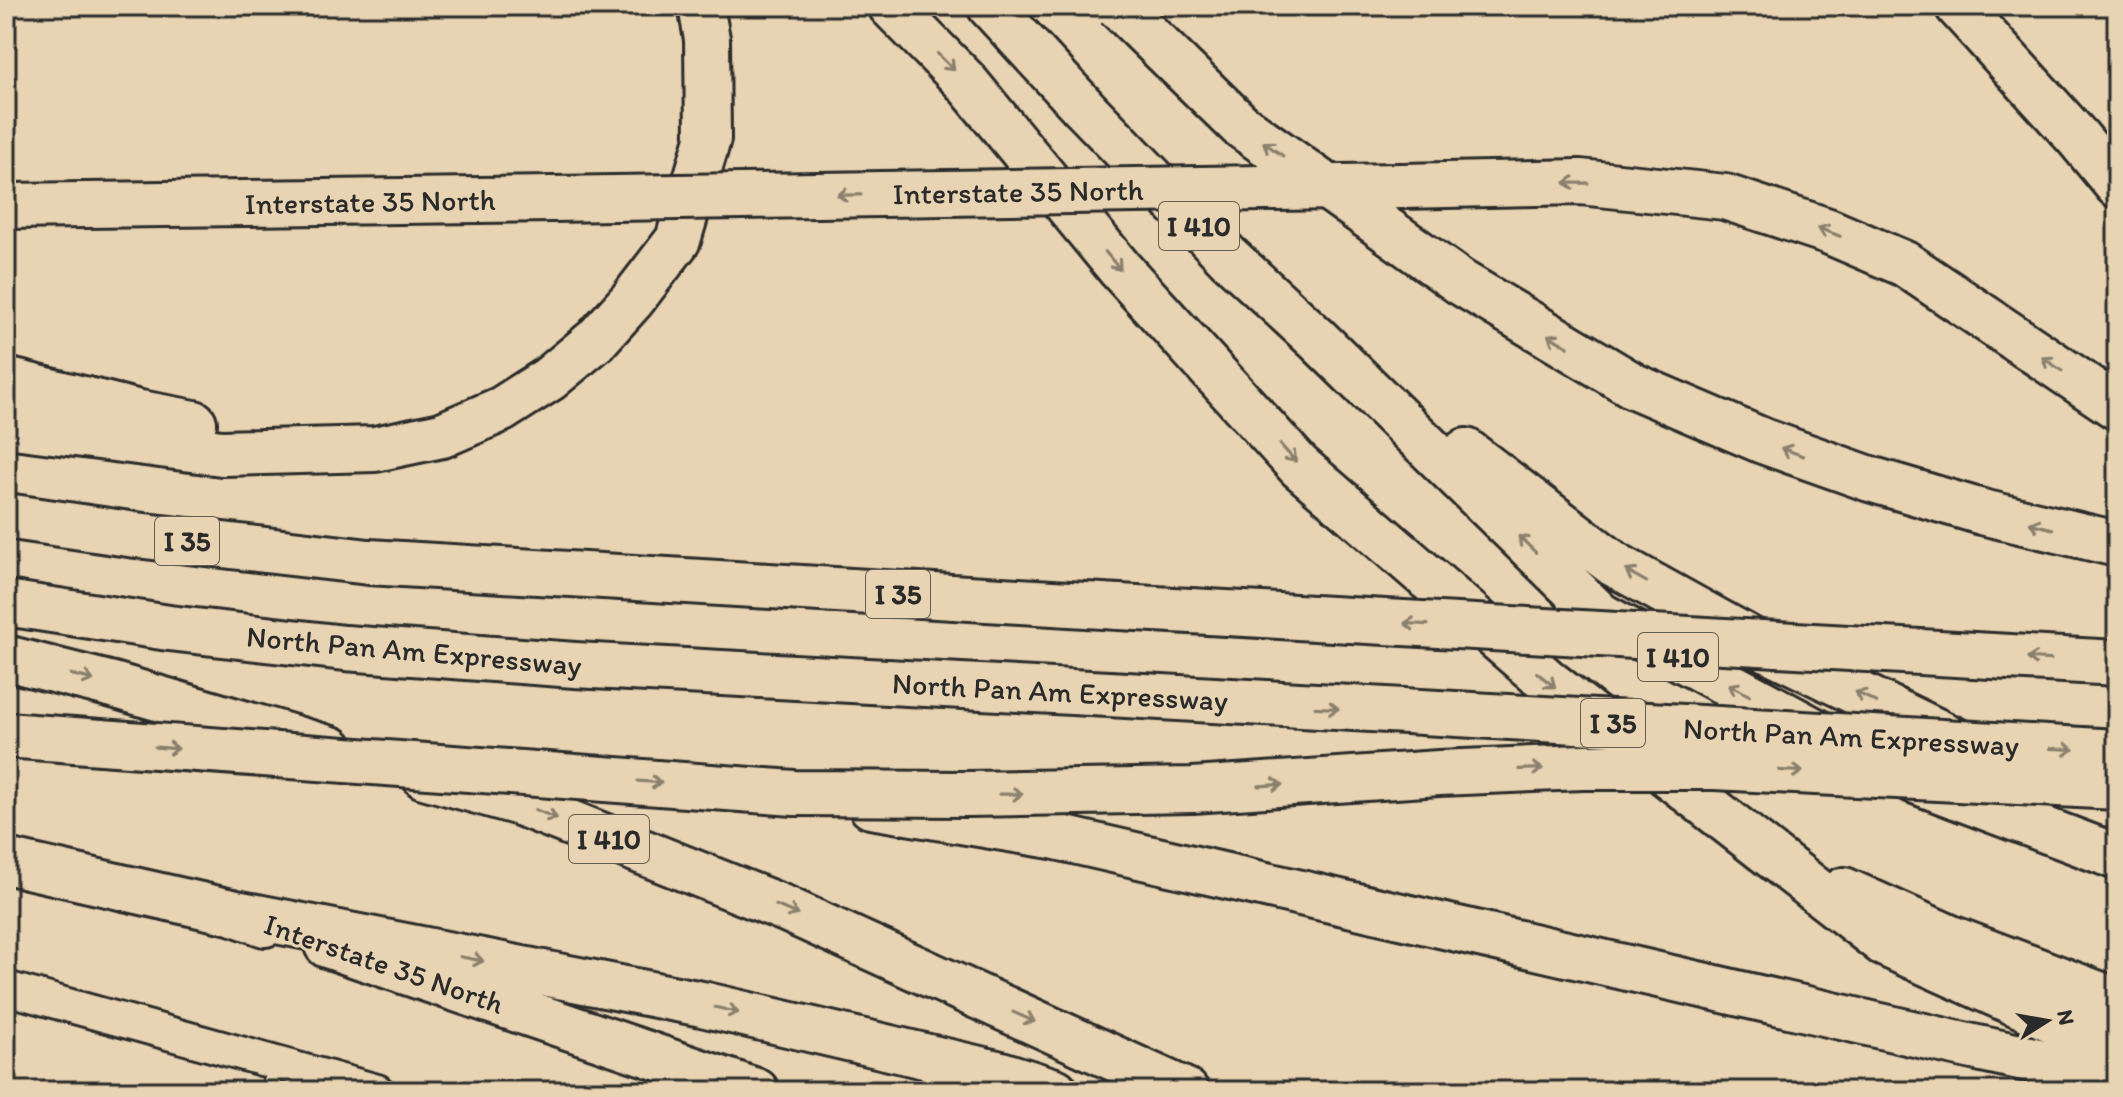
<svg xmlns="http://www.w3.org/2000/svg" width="2123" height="1097" viewBox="0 0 2123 1097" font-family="Itim,sans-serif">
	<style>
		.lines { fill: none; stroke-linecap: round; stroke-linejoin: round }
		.lane-casing { stroke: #2b2b2b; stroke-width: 22 }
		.street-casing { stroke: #2b2b2b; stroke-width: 38 }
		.secondary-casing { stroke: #2b2b2b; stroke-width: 50 }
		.highway-casing { stroke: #2b2b2b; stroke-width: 50 }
		.lane { stroke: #e8d4b2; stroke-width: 16 }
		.street { stroke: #e8d4b2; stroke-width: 32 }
		.secondary { stroke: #e8d4b2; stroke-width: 44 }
		.highway { stroke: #e8d4b2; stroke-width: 44 }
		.secondary-bridge-casing { stroke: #2b2b2b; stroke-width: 50; stroke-linecap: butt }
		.highway-bridge-casing { stroke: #2b2b2b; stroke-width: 50; stroke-linecap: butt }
		.secondary-bridge { stroke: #e8d4b2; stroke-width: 44 }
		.highway-bridge { stroke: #e8d4b2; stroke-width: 44 }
		.oneway { stroke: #8a806e }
		.labels { text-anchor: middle; stroke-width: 6; stroke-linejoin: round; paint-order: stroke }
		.shield { fill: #e8d4b2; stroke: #645e54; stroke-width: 2 }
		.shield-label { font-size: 28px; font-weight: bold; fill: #2b2b2b }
		.street-label { font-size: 30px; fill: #2b2b2b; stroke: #e8d4b2 }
	</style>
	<rect width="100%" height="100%" fill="#e8d4b2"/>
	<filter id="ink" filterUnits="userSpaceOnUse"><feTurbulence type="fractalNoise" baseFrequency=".0125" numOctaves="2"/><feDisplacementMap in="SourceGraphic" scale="16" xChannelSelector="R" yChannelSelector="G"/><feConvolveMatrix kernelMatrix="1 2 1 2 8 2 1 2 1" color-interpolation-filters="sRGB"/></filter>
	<g filter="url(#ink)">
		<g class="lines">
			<defs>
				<path id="lane" d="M 269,1091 L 277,1064"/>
				<path id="street" d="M 6,988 L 377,1091"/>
				<path id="secondary" d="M 1958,6 L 2078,138 L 2117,185
					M 1402,186 L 1580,182 L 1725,197 L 1828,231 L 1905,264 L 2117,407
					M 6,206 L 552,199
					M 6,861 L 231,912 L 265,924
					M 327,945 L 756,1091"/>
				<path id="highway" d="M 891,6 L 965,81 L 1120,269 L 1299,466 L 1546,680 L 1885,944 L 2062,1024 L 2117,1046
					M 990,6 L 1085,109 L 1228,257 L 1317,339 L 1600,615 L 1830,739
					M 6,380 L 140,413 L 194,423
					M 6,425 L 222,453 L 375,449 L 442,435 L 502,409 L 549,379 L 596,340 L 632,300 L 678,240 L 708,139 L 707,39 L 701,6
					M 1466,451 L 1614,564 L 1771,651 L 1963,744
					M 6,516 L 136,535 L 369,562 L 1119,607
					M 6,603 L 169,628 L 345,648 L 575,665 L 1109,694
					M 6,658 L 113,685 L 331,749
					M 424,776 L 520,803 L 786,909 L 1186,1091
					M 1913,780 L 2117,857
					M 871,806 L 1052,836 L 1959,1044 L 2117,1078
					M 1844,890 L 1951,938 L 2117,1001
					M 231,912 L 702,1004 L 1001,1074 L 1055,1091"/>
			</defs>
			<!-- lane casing -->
			<use href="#lane" class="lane-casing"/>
			<!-- street casing -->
			<use href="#street" class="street-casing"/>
			<!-- secondary casing -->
			<use href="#secondary" class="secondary-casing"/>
			<!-- highway casing -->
			<use href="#highway" class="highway-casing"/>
			<!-- lane -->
			<use href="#lane" class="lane"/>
			<!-- street -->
			<use href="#street" class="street"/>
			<!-- secondary -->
			<use href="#secondary" class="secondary"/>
			<!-- highway -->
			<use href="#highway" class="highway"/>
			<defs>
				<path id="secondary-bridge" d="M 552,199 L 1402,186"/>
				<path id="highway-bridge" d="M 1118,6 L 1240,125 L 1460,282 L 1634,386 L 1763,441 L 1870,479 L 1982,512 L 2117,544
					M 1119,607 L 2117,663
					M 1109,694 L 2117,752
					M 6,735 L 794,793 L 967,794 L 1193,790 L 1439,773 L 1583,767 L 1714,767 L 2117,787"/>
			</defs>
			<!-- secondary-bridge casing -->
			<use href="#secondary-bridge" class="secondary-bridge-casing"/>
			<!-- highway-bridge casing -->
			<use href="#highway-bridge" class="highway-bridge-casing"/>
			<!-- secondary-bridge -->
			<use href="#secondary-bridge" class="secondary-bridge"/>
			<!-- highway-bridge -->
			<use href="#highway-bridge" class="highway-bridge"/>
		</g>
		<!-- one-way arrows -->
		<defs><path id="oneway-shaft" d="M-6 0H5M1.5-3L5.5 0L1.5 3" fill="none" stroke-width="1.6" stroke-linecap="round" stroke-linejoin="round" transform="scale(2)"/></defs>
		<g class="oneway">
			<use href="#oneway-shaft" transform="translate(946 62) rotate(45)"/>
			<use href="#oneway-shaft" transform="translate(1273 149) rotate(-145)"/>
			<use href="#oneway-shaft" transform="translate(1576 183) rotate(-179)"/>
			<use href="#oneway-shaft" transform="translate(849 195) rotate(179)"/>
			<use href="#oneway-shaft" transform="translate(1829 232) rotate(-159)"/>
			<use href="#oneway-shaft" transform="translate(1113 261) rotate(50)"/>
			<use href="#oneway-shaft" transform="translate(1558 341) rotate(-149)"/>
			<use href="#oneway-shaft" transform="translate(2052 364) rotate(-146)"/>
			<use href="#oneway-shaft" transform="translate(1792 452) rotate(-160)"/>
			<use href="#oneway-shaft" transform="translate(1288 453) rotate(48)"/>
			<use href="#oneway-shaft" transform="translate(2041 526) rotate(-166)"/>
			<use href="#oneway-shaft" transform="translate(1527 544) rotate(-136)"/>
			<use href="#oneway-shaft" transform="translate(1636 576) rotate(-151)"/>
			<use href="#oneway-shaft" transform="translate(1416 624) rotate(-177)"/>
			<use href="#oneway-shaft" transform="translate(2039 659) rotate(-177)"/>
			<use href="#oneway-shaft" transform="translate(82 677) rotate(14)"/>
			<use href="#oneway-shaft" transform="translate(1546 680) rotate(39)"/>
			<use href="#oneway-shaft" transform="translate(1739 690) rotate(-152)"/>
			<use href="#oneway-shaft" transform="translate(1866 697) rotate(-154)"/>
			<use href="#oneway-shaft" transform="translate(1327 708) rotate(3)"/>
			<use href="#oneway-shaft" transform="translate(167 748) rotate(4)"/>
			<use href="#oneway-shaft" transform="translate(2062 749) rotate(3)"/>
			<use href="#oneway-shaft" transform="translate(1531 769) rotate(-2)"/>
			<use href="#oneway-shaft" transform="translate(1791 771) rotate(3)"/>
			<use href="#oneway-shaft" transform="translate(650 782) rotate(4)"/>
			<use href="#oneway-shaft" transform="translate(1271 785) rotate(-4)"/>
			<use href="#oneway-shaft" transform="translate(1011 794) rotate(-1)"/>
			<use href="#oneway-shaft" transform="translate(546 814) rotate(22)"/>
			<use href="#oneway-shaft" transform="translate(787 910) rotate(23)"/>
			<use href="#oneway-shaft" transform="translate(472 959) rotate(11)"/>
			<use href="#oneway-shaft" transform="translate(727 1010) rotate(13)"/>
			<use href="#oneway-shaft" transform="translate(1024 1017) rotate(24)"/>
		</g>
	</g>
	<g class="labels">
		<!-- shield labels -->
		<g class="shield">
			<rect x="1159" y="202" width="80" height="48" rx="6"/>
			<rect x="155" y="517" width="64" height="48" rx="6"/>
			<rect x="866" y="570" width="64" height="48" rx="6"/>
			<rect x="1638" y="633" width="80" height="48" rx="6"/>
			<rect x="1581" y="699" width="64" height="48" rx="6"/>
			<rect x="569" y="815" width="80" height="48" rx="6"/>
		</g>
		<g class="shield-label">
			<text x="1199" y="236">I 410</text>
			<text x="187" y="551">I 35</text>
			<text x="898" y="604">I 35</text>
			<text x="1678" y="667">I 410</text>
			<text x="1613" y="733">I 35</text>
			<text x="609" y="849">I 410</text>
		</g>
		<!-- street labels -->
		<g class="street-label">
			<text transform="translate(1018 192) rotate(-1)" y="10">Interstate 35 North</text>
			<text transform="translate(370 202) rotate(-1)" y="10">Interstate 35 North</text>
			<text transform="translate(414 651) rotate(5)" y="10">North Pan Am Expressway</text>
			<text transform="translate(1060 692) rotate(3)" y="10">North Pan Am Expressway</text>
			<text transform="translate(1851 737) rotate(3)" y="10">North Pan Am Expressway</text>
			<text transform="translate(384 964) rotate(19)" y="10">Interstate 35 North</text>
		</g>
	</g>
	<!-- margin -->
	<rect width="2123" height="1097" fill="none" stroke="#e8d4b2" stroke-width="32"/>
	<rect x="16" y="16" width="2091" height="1065" fill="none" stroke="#2b2b2b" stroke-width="3" filter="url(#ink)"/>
	<!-- north arrow -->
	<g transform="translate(2047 1021) rotate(79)" stroke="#e8d4b2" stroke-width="6" paint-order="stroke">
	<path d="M0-6L14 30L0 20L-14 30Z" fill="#2b2b2b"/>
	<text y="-12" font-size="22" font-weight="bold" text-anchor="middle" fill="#2b2b2b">N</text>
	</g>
</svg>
